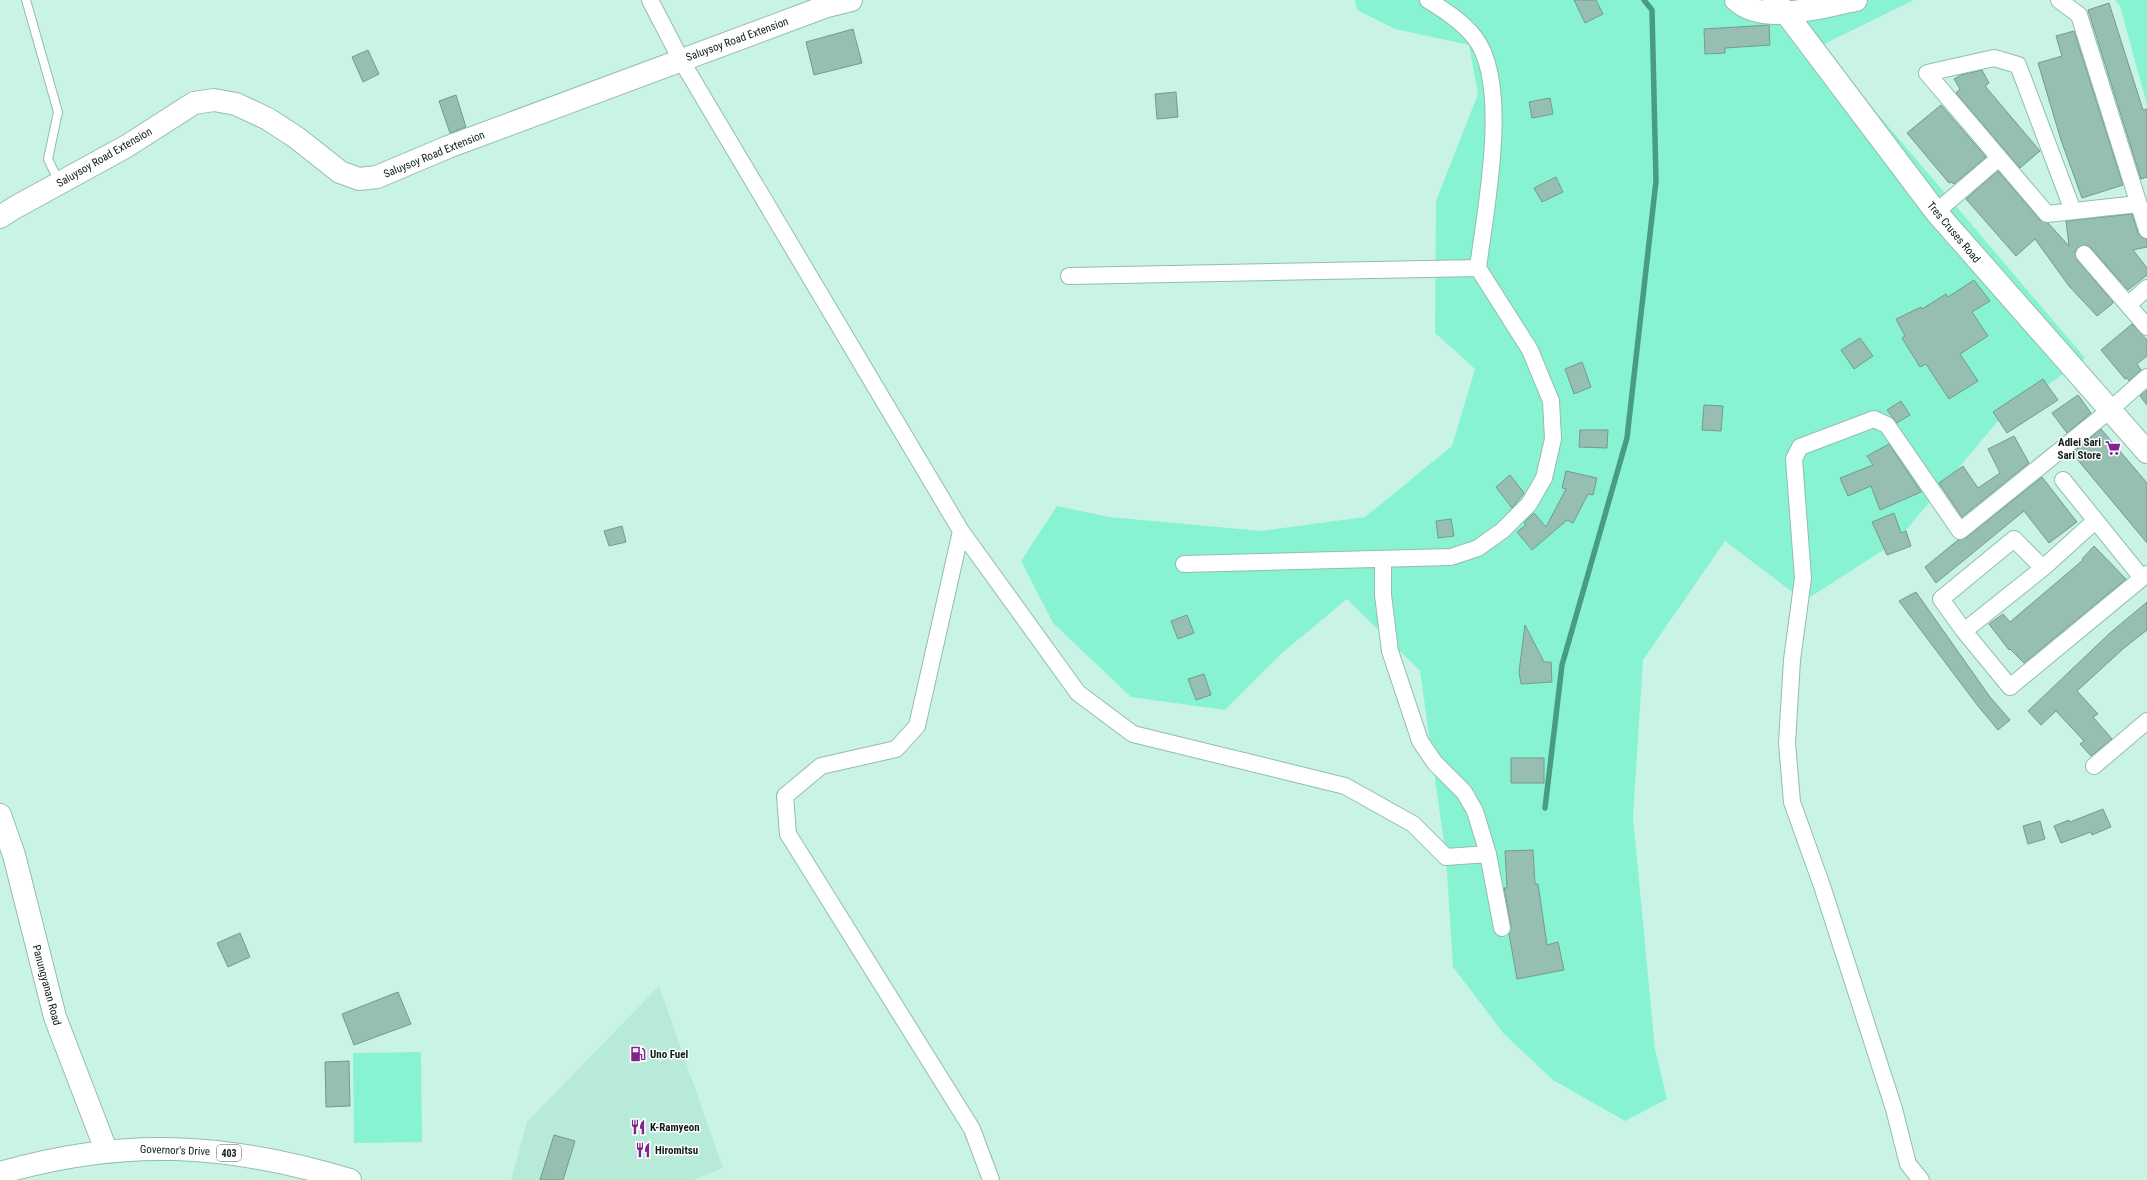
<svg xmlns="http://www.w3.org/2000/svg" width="2147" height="1180" viewBox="0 0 2147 1180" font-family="'Roboto Condensed',sans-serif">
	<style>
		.built { fill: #b7ead8 }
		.green { fill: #88f3d3 }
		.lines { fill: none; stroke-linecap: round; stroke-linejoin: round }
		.stream { stroke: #499c84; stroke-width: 5.5 }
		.building { fill: #96bfb1; stroke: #739b8d }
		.service-casing { stroke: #93bdae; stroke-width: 10 }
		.minor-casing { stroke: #93bdae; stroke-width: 18 }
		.secondary-casing { stroke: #93bdae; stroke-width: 24 }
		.primary-casing { stroke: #93bdae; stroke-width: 24 }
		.service { stroke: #fff; stroke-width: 8 }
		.minor { stroke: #fff; stroke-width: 16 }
		.secondary { stroke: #fff; stroke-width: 22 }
		.primary { stroke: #fff; stroke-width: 22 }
		.labels { text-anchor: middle; stroke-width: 3; stroke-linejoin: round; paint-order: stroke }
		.shield { fill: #fff; stroke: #56615d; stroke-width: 1 }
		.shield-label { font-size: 10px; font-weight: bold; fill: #0d1d18 }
		.street-label { font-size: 11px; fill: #0d1d18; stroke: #fff }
		.poi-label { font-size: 11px; font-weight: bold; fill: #0d1d18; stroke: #fff; text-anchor: start }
	</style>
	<rect width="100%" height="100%" fill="#c9f4e5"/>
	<!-- built -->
	<path class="built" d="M 659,986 L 723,1168 L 693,1180 L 511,1180 L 527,1122 Z"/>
	<!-- green -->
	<path class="green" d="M 1355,0 L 1914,0 L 1820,46 L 2085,358 L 1998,421 L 1896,542 L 1804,601 L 1725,541 L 1643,660 L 1633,817 L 1655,1049 L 1667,1099 L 1625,1121 L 1553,1080 L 1504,1034 L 1453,967 L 1446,857 L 1420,671 L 1347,599 L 1282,653 L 1225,710 L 1131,697 L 1053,623 L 1021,561 L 1057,506 L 1109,517 L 1261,531 L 1365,517 L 1452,446 L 1475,369 L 1435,333 L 1436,201 L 1478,94 L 1469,45 L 1395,29 L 1357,10 Z
		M 2115,0 L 2147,0 L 2147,105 L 2120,6 Z
		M 421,1052 L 422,1142 L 354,1143 L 353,1053 Z"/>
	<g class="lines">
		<!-- stream -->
		<path class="stream" d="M 1545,808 L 1562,665 L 1627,438 L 1656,181 L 1652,10 L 1644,0"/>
	</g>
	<!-- building -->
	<path class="building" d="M 1574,0 L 1596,0 L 1603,14 L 1585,23 Z
		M 2109,3 L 2143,110 L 2147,109 L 2147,177 L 2141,179 L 2088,10 Z
		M 1769,25 L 1770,45 L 1725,48 L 1725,53 L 1705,54 L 1704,29 Z
		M 853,29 L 862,63 L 814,75 L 806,42 Z
		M 2074,31 L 2123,185 L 2082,198 L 2061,140 L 2038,63 L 2062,56 L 2056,36 Z
		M 368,50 L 379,74 L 363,82 L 352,57 Z
		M 1982,70 L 1989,83 L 1985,86 L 2040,151 L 2020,168 L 1956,93 L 1960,89 L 1954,79 L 1961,75 Z
		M 1176,92 L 1178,117 L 1157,119 L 1155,94 Z
		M 456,95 L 466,127 L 450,133 L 439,101 Z
		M 1550,98 L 1553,114 L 1532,118 L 1529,102 Z
		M 1941,105 L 1986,157 L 1954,184 L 1951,182 L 1949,183 L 1907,133 Z
		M 1998,171 L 2040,220 L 2048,223 L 2069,246 L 2066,221 L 2132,214 L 2138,233 L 2141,237 L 2147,239 L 2147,247 L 2133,250 L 2147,268 L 2147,275 L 2128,290 L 2091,248 L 2087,245 L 2078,247 L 2075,251 L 2077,260 L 2113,302 L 2112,304 L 2097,316 L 2069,286 L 2035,239 L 2016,256 L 1966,199 Z
		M 1556,177 L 1563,192 L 1542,202 L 1534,188 Z
		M 1974,280 L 1990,301 L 1972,312 L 1988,336 L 1960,354 L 1978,381 L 1949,399 L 1926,364 L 1920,367 L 1902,338 L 1905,336 L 1896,319 L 1921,307 L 1922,309 L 1946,294 L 1948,297 Z
		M 2132,324 L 2147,340 L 2147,356 L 2137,364 L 2141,370 L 2129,381 L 2127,378 L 2125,379 L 2101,350 Z
		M 1860,338 L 1873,356 L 1854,369 L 1841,350 Z
		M 1582,362 L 1591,387 L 1574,394 L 1565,369 Z
		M 2043,379 L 2058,400 L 2007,433 L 1993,412 Z
		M 2147,390 L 2147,405 L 2140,396 Z
		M 2078,395 L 2091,413 L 2067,433 L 2052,413 Z
		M 1901,401 L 1910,415 L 1897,423 L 1887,410 Z
		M 1704,405 L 1723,406 L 1721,431 L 1702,430 Z
		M 2101,429 L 2147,483 L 2147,543 L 2072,453 Z
		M 1580,430 L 1608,430 L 1607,448 L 1579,447 Z
		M 2014,436 L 2029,463 L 1962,517 L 1939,483 L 1963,466 L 1978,488 L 2000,473 L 1988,449 Z
		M 1889,444 L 1921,492 L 1880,510 L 1871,486 L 1848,496 L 1840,478 L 1873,465 L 1867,456 Z
		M 1566,471 L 1597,478 L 1593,495 L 1588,494 L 1573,523 L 1567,520 L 1532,550 L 1517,532 L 1526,525 L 1524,523 L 1534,513 L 1546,527 L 1566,489 L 1562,488 Z
		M 1510,475 L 1524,493 L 1512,508 L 1496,487 Z
		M 2042,477 L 2077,522 L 2049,543 L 2024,511 L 1936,583 L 1925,567 L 1958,540 L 1966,538 Z
		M 1894,513 L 1901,533 L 1906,531 L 1911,546 L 1887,555 L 1872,522 Z
		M 1451,519 L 1454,536 L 1438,538 L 1436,521 Z
		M 622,526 L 626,542 L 609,546 L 604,531 Z
		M 2094,546 L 2126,579 L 2024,663 L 2010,649 L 2009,650 L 1989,624 L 2003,614 L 2010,622 L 2083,560 L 2082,559 Z
		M 1916,592 L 1990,697 L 2010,720 L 1998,730 L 1978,706 L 1899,601 Z
		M 2147,602 L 2147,630 L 2124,648 L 2077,691 L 2098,714 L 2093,717 L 2112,739 L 2091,756 L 2080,744 L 2084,741 L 2056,711 L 2041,725 L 2028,711 L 2110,633 Z
		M 1187,615 L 1194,633 L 1178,639 L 1171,621 Z
		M 1525,625 L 1544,662 L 1551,662 L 1552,682 L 1521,684 L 1519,672 Z
		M 1204,674 L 1211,695 L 1196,700 L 1188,679 Z
		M 1511,758 L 1544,758 L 1544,783 L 1511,783 Z
		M 2103,809 L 2111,827 L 2092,835 L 2091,832 L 2061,843 L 2054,826 L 2069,820 L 2070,822 Z
		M 2040,821 L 2045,839 L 2028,844 L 2023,826 Z
		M 1533,850 L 1535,884 L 1538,884 L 1547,945 L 1558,942 L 1564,970 L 1517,979 L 1509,934 L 1511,926 L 1504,888 L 1507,888 L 1505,851 Z
		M 240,933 L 250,957 L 228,967 L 217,943 Z
		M 398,992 L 411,1024 L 354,1045 L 342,1014 Z
		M 349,1061 L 350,1106 L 326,1107 L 325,1062 Z
		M 554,1135 L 575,1141 L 563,1180 L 540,1180 Z"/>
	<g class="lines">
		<defs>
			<path id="service" d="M 26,0 L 58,112 L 48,159 L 59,182"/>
			<path id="minor" d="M 650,0 L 681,60 L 961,531 L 1078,693 L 1133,734 L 1345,786 L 1413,824 L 1446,857 L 1488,854
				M 2059,0 L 2079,15 L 2147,230
				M 2073,211 L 2018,65 L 1994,58 L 1927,73 L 2047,214 L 2138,204
				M 1936,212 L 1999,158
				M 2084,254 L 2147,327
				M 1069,276 L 1478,268
				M 2128,305 L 2147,288
				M 2063,480 L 2142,578
				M 961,531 L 917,726 L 896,749 L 821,766 L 785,796 L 788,834 L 972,1129 L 991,1180
				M 1383,559 L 1383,595 L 1390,651 L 1420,741 L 1435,763 L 1464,792 L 1475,811 L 1488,854 L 1502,928
				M 1184,564 L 1451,557 L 1478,548 L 1503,530 L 1529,504 L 1544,478 L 1553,439 L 1551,401 L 1530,350 L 1478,268 C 1485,211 1511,85 1475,38 C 1463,22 1444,10 1428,0
				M 2043,568 L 2014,539 L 1941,599 L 1964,631 L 2010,687 L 2147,574
				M 1964,631 L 2043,568 L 2095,521
				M 2094,766 L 2147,721
				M 1921,1180 L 1908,1164 L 1894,1109 L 1822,886 L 1792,802 L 1787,743 L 1792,660 L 1803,578 L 1794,459 L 1800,447 L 1874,419 L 1887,425 L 1960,531 L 2110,410 L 2147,377"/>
			<path id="secondary" d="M 1736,0 C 1764,26 1822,6 1856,0
				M 1774,0 L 1786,13 L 1936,212 L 2147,452
				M 0,217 L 14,208 L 127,146 L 194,103 L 214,100 L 236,104 L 268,119 L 297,138 L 340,172 L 359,179 L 377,177 L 448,147 L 827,6 L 851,0
				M 0,815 L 14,855 L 55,1017 L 106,1150"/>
			<path id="primary" d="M 0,1173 C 124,1137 227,1143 350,1180"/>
		</defs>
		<!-- service casing -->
		<use href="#service" class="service-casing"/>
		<!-- minor casing -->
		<use href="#minor" class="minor-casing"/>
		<!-- secondary casing -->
		<use href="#secondary" class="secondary-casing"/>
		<!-- primary casing -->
		<use href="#primary" class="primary-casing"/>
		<!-- service -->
		<use href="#service" class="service"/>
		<!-- minor -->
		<use href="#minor" class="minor"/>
		<!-- secondary -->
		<use href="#secondary" class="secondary"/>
		<!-- primary -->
		<use href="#primary" class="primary"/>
	</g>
	<!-- icons -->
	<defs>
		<symbol id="supermarket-bare" viewBox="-9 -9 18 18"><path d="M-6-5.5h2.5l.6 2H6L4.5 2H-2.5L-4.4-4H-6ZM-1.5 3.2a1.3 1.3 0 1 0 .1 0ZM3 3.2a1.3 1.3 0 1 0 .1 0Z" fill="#81238f" stroke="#fff" stroke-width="2.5" paint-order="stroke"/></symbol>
		<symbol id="fuel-bare" viewBox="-9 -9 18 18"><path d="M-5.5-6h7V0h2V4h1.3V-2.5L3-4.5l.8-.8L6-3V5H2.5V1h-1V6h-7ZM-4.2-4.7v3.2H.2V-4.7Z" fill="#81238f" stroke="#fff" stroke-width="2.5" paint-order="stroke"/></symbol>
		<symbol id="restaurant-bare" viewBox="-9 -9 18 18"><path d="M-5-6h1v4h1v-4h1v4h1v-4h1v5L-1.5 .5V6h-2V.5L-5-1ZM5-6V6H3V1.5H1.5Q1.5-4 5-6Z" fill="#81238f" stroke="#fff" stroke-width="2.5" paint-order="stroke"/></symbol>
	</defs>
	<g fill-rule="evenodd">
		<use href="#supermarket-bare" x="2102" y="437" width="22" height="22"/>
		<use href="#fuel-bare" x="627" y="1043" width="22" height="22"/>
		<use href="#restaurant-bare" x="627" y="1116" width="22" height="22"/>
		<use href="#restaurant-bare" x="632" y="1139" width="22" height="22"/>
	</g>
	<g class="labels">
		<!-- shield labels -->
		<rect class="shield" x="217" y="1145" width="24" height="16" rx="3"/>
		<g class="shield-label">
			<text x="229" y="1157">403</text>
		</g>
		<!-- street labels -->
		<g class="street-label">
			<text transform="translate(737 39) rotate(-20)" y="4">Saluysoy Road Extension</text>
			<text transform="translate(434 154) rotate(-22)" y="4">Saluysoy Road Extension</text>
			<text transform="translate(104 157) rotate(-30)" y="4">Saluysoy Road Extension</text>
			<text transform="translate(1954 232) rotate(50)" y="4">Tres Cruses Road</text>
			<text transform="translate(47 985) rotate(75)" y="4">Panungyanan Road</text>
			<text transform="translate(175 1150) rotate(2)" y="4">Governor's Drive</text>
		</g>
		<!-- poi labels -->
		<g class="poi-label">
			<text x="2101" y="446" text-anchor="end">Adlei Sari<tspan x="2101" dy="13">Sari Store</tspan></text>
			<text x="650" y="1058">Uno Fuel</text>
			<text x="650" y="1131">K-Ramyeon</text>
			<text x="655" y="1154">Hiromitsu</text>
		</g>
	</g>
</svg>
